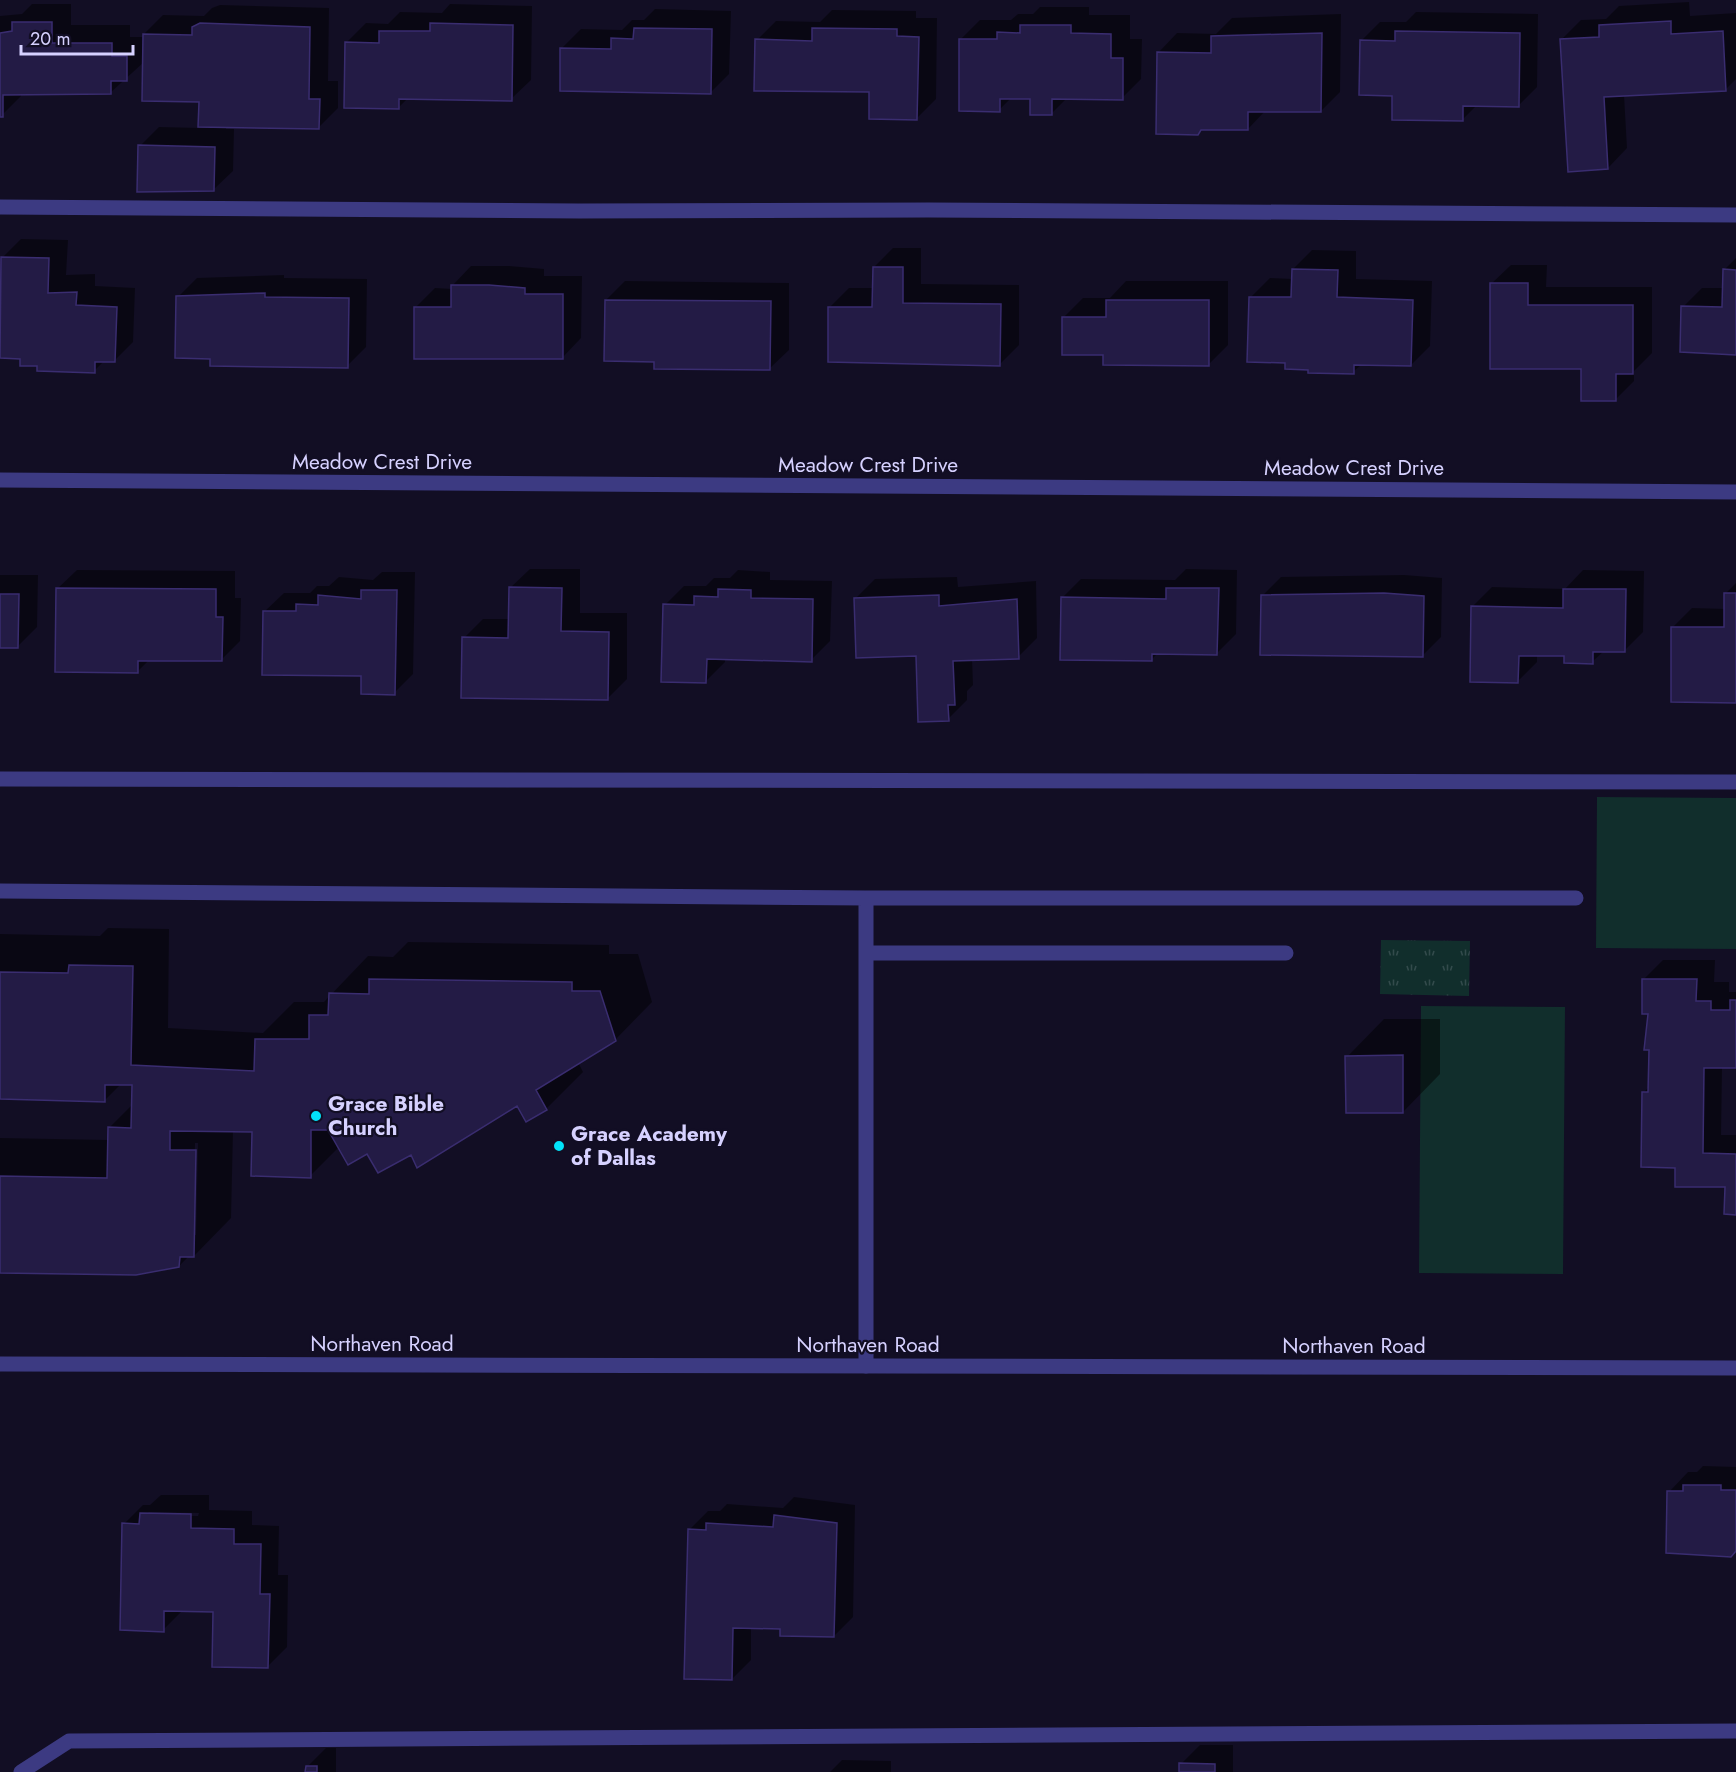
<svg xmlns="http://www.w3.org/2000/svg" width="1736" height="1772" viewBox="0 0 1736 1772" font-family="Jost,sans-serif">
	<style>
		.grass { fill: #112e2c }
		.park { fill: url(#park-tufts) }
		.shadow { fill: #0007; fill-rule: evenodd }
		.building { fill: #231b45; stroke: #3a2d70; stroke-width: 1.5 }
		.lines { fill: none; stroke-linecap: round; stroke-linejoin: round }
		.service { stroke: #3c3a82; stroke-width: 15 }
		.minor { stroke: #3c3a82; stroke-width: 15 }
		.tertiary { stroke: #3c3a82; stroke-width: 15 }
		.poi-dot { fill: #02e3fa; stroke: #120e24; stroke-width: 2 }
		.labels { text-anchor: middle; stroke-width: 4.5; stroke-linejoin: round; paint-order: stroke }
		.street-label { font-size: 21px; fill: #d6d1ff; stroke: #120e24 }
		.poi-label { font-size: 21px; font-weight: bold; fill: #d6d1ff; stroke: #120e24; text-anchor: start }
	</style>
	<defs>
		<pattern id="park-tufts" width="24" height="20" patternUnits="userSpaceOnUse" patternTransform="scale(1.5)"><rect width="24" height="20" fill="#112e2c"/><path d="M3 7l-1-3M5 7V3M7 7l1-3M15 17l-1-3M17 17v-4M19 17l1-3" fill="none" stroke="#334b4c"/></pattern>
	</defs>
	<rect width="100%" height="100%" fill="#120e24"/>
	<!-- grass -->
	<path class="grass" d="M 1597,797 L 1736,798 L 1736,949 L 1596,948 Z
		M 1421,1006 L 1565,1007 L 1563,1274 L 1419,1273 Z"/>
	<!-- park -->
	<path class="park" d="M 1381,940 L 1470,941 L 1469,996 L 1380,994 Z"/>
	<!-- shadow -->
	<path class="shadow" d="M 1689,2 L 1690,16 L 1736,13 L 1736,79 L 1726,89 L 1624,95 L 1627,148 L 1608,168 L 1562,39 L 1581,20 L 1606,19 L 1619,6 Z
		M 32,4 L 71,4 L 71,25 L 130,25 L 130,37 L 144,37 L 144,34 L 163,15 L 204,16 L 212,8 L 220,5 L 329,8 L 328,81 L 338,81 L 338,108 L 319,127 L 226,126 L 226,129 L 234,129 L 233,171 L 213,190 L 140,146 L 159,127 L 200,128 L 200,100 L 144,62 L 110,93 L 21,93 L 21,96 L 2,115 L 0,115 L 0,16 L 22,14 Z
		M 450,4 L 532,6 L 531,80 L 511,99 L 409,97 L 398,108 L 346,43 L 366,23 L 388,24 L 400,12 L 442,13 Z
		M 1040,7 L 1089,7 L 1089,15 L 1130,15 L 1130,39 L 1142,39 L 1141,79 L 1122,98 L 1067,98 L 1051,114 L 1032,97 L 1012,97 L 999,110 L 961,39 L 980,20 L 1011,20 L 1018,14 L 1033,14 Z
		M 655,9 L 731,11 L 729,74 L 710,93 L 562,48 L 581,29 L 622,30 L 632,20 L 644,20 Z
		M 832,10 L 916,11 L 916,18 L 937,18 L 936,99 L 917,118 L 871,91 L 757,40 L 776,21 L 820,22 Z
		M 1416,12 L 1538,14 L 1537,87 L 1518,106 L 1477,105 L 1462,120 L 1394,94 L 1361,41 L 1380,22 L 1406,22 Z
		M 1341,14 L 1340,92 L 1321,111 L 1266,110 L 1248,129 L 1158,53 L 1177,33 L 1216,34 L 1232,18 Z
		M 21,239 L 68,240 L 66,275 L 95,274 L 95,286 L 135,288 L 133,342 L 114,361 L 105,360 L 94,371 L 39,364 L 21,358 L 0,357 L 2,258 Z
		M 893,248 L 921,248 L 921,284 L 1019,285 L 1019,345 L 1000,364 L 830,307 L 849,288 L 874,288 L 874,267 Z
		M 1312,250 L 1356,251 L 1356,279 L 1432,281 L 1430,346 L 1411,365 L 1362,364 L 1353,372 L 1310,368 L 1286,361 L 1251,297 L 1270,278 L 1293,279 L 1293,269 Z
		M 1736,258 L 1736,354 L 1683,307 L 1702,288 L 1724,288 L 1724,270 Z
		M 1511,265 L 1547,265 L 1546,287 L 1652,287 L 1652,353 L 1634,371 L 1634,381 L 1615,400 L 1583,367 L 1491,284 Z
		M 471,266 L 509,266 L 544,269 L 544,276 L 582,276 L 581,338 L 562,358 L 416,307 L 435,288 L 452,289 L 452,286 Z
		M 284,275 L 284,278 L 367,279 L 366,347 L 347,366 L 211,358 L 178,297 L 197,278 Z
		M 625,281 L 789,283 L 789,350 L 769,369 L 655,360 L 606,300 Z
		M 1126,281 L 1228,281 L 1228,345 L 1209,364 L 1105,354 L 1064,317 L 1083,298 L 1110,298 Z
		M 530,569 L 580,569 L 580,613 L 627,613 L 627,679 L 608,698 L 464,638 L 483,619 L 510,619 L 510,588 Z
		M 1186,569 L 1237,570 L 1236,634 L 1217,653 L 1159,652 L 1151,660 L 1062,598 L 1081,579 L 1175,580 Z
		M 77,570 L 235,571 L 235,598 L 241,598 L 240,641 L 221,660 L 150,659 L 138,671 L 57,589 Z
		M 738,570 L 770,572 L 770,580 L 832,581 L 830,641 L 811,660 L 725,658 L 725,662 L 706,681 L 665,605 L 684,586 L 706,586 L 714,578 L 730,578 Z
		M 1583,570 L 1644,571 L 1643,632 L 1624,651 L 1604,651 L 1592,662 L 1565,655 L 1537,654 L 1537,662 L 1518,681 L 1473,606 L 1492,587 L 1565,589 Z
		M 382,572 L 415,572 L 413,674 L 394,693 L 264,612 L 284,593 L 310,593 L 317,586 L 329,586 L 339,577 L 373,580 Z
		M 0,575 L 38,575 L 37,627 L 17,647 L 0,646 Z
		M 1404,575 L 1442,578 L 1441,637 L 1422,656 L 1262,596 L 1281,577 Z
		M 957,577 L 958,587 L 1036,581 L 1037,638 L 1018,657 L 972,658 L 973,685 L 967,691 L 967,700 L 948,719 L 918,655 L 856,598 L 875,579 Z
		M 1736,583 L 1736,701 L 1673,627 L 1692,608 L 1726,609 L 1726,593 Z
		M 108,928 L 169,929 L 168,1028 L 263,1033 L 294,1002 L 324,1002 L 368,956 L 393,957 L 408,942 L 609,945 L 609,954 L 638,954 L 652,1002 L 615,1040 L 578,1062 L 583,1072 L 546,1109 L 518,1104 L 411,1153 L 368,1152 L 339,1147 L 310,1176 L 253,1131 L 233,1130 L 231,1218 L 194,1256 L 189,1256 L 179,1266 L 0,1271 L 0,1138 L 109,1140 L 109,1128 L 133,1104 L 134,1084 L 121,1084 L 104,1101 L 0,1097 L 0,934 L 100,936 ZM 195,1143 L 198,1143 L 196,1235 L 193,1235 Z
		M 1663,960 L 1715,960 L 1714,982 L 1729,982 L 1729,992 L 1736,992 L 1736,1067 L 1722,1067 L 1721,1135 L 1736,1135 L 1736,1213 L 1726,1185 L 1676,1166 L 1643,1093 L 1650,1086 L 1650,1013 L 1644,979 Z
		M 1384,1019 L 1440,1019 L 1440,1074 L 1403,1112 L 1347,1057 Z
		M 1703,1466 L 1736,1467 L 1736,1550 L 1669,1492 L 1688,1472 L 1697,1472 Z
		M 161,1495 L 209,1495 L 209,1510 L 252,1511 L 252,1525 L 279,1526 L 278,1575 L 288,1575 L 287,1647 L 268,1666 L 215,1610 L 182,1611 L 163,1630 L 124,1524 L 143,1505 L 150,1505 ZM 149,1512 L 199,1513 L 198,1516 L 146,1515 Z
		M 794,1497 L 855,1505 L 853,1617 L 834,1636 L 781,1628 L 751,1627 L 751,1660 L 732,1679 L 689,1530 L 708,1511 L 720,1511 L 727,1504 L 783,1508 Z
		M 1200,1745 L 1233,1745 L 1233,1772 L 1181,1772 L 1181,1764 Z
		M 326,1748 L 336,1748 L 336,1772 L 307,1772 L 307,1767 Z
		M 842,1760 L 891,1761 L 891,1772 L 830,1772 Z"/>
	<!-- building -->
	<path class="building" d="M 1671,21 L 1671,34 L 1723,31 L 1726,91 L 1604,97 L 1608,169 L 1568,172 L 1560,39 L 1599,37 L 1599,25 Z
		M 12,22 L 52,22 L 52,43 L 112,43 L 112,56 L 127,56 L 127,81 L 111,81 L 111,94 L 3,95 L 3,117 L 0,117 L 0,33 L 12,31 Z
		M 200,23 L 310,27 L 309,99 L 320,99 L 319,129 L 198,127 L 199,102 L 142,101 L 143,34 L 192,35 L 192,27 Z
		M 430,23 L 513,25 L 512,101 L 399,99 L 399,109 L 344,108 L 345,42 L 379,43 L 379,31 L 430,31 Z
		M 1020,25 L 1071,25 L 1071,33 L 1111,34 L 1111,58 L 1123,58 L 1123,100 L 1052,99 L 1052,115 L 1030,115 L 1030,99 L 1000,99 L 1000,112 L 959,111 L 959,39 L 997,39 L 997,32 L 1020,33 Z
		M 634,28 L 712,29 L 711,94 L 560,91 L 560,48 L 611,49 L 611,38 L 633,39 Z
		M 812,28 L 897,29 L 897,36 L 919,37 L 917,120 L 869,119 L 869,92 L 754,91 L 755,39 L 812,41 Z
		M 1395,31 L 1520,33 L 1519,107 L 1463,106 L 1463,121 L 1392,120 L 1392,96 L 1359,95 L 1360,40 L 1395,41 Z
		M 1322,33 L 1321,112 L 1248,112 L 1248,130 L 1201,130 L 1198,135 L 1156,134 L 1157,52 L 1211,53 L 1211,36 Z
		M 138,145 L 215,147 L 214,191 L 137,192 Z
		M 1,257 L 49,258 L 48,293 L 77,292 L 76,305 L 117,307 L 115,362 L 95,362 L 95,373 L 37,371 L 37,366 L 20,366 L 20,359 L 0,358 Z
		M 873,267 L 903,267 L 903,303 L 1001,304 L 1000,366 L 828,362 L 828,307 L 872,307 Z
		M 1292,269 L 1338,270 L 1337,297 L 1413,300 L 1411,366 L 1354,365 L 1354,374 L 1308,373 L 1308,370 L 1285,369 L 1285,363 L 1247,362 L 1249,297 L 1291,297 Z
		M 1723,269 L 1736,270 L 1736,355 L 1680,352 L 1681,306 L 1722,307 Z
		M 1490,283 L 1528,283 L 1528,305 L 1633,305 L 1633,374 L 1616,374 L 1616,401 L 1581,401 L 1581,369 L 1490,369 Z
		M 451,285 L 489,285 L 525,288 L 525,294 L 563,294 L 563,359 L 414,359 L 414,307 L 451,307 Z
		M 265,293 L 265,297 L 349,298 L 348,368 L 210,366 L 210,359 L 175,358 L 176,296 Z
		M 605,300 L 771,301 L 770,370 L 654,369 L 654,362 L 604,361 Z
		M 1106,300 L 1209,300 L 1209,366 L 1103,365 L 1103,355 L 1062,355 L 1062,317 L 1106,317 Z
		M 509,587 L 562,588 L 561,631 L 609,632 L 608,700 L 461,698 L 462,637 L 508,638 Z
		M 56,588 L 216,589 L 216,617 L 223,617 L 222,661 L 138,661 L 138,673 L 55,672 Z
		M 1166,588 L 1219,588 L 1217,655 L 1152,654 L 1152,661 L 1060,660 L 1061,597 L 1166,599 Z
		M 718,589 L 751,590 L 751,598 L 813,599 L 812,662 L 707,659 L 706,683 L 661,682 L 663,604 L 694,605 L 694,596 L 718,597 Z
		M 1563,589 L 1626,589 L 1625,652 L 1593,652 L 1593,664 L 1564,663 L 1564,656 L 1519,656 L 1518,683 L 1470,682 L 1471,606 L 1563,608 Z
		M 361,590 L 397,590 L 395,695 L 361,694 L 361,676 L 262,675 L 263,611 L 296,611 L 296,604 L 318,605 L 318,595 L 361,599 Z
		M 1384,593 L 1424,596 L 1423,657 L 1260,655 L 1261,595 Z
		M 1724,593 L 1736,593 L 1736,703 L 1671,702 L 1671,627 L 1724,627 Z
		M 0,594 L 19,594 L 18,648 L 0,648 Z
		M 939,595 L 939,606 L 1017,599 L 1019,659 L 953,661 L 955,705 L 948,705 L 949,721 L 918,722 L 916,656 L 856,658 L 854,598 Z
		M 69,965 L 133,966 L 131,1065 L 254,1071 L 255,1039 L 309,1039 L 309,1015 L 328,1015 L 329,993 L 369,994 L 369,979 L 572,982 L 572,991 L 600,991 L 616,1041 L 536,1090 L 547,1110 L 526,1122 L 517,1106 L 417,1168 L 411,1155 L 378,1173 L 367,1154 L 348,1165 L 328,1130 L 311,1130 L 311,1178 L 251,1176 L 252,1132 L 170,1131 L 170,1150 L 196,1150 L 194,1257 L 180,1257 L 179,1267 L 136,1275 L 0,1273 L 0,1176 L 107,1178 L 108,1127 L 131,1128 L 132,1085 L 105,1085 L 105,1102 L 0,1099 L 0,972 L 68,973 Z
		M 1642,979 L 1697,979 L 1696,1001 L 1711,1001 L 1711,1010 L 1730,1010 L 1730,1000 L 1736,1000 L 1736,1068 L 1704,1068 L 1703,1153 L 1736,1154 L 1736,1215 L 1724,1214 L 1725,1187 L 1675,1187 L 1675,1168 L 1641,1167 L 1642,1092 L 1648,1092 L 1649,1050 L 1644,1050 L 1648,1014 L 1642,1014 Z
		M 1403,1055 L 1403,1113 L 1346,1113 L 1345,1056 Z
		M 1683,1485 L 1721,1485 L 1721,1490 L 1736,1490 L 1736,1551 L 1731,1557 L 1666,1553 L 1667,1491 L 1683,1491 Z
		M 140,1513 L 191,1514 L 191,1528 L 234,1529 L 234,1544 L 261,1544 L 260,1594 L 270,1594 L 268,1668 L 212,1667 L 213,1612 L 164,1611 L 164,1632 L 120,1630 L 122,1523 L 139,1524 Z
		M 774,1515 L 837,1523 L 834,1637 L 780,1636 L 780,1629 L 733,1628 L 732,1680 L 684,1679 L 688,1529 L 706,1530 L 706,1523 L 773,1527 Z
		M 1179,1763 L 1215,1764 L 1215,1772 L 1179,1772 Z
		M 306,1766 L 317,1766 L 317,1772 L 305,1772 Z"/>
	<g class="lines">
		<!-- service -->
		<path class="service" d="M 0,207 L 579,211 L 929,210 L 1736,215
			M 0,779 L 1736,782
			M 0,891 L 866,898 L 1576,898
			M 866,898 L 866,1366
			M 866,953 L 1286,953
			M 21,1772 L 69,1741 L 1736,1731"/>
		<!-- minor -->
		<path class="minor" d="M 0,480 L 1736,492"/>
		<!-- tertiary -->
		<path class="tertiary" d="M 0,1364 L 1736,1368"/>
	</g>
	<!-- markers -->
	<g class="poi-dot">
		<circle cx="316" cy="1116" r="6"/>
		<circle cx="559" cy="1146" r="6"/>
	</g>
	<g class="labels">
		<!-- street labels -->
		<g class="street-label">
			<text x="382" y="469">Meadow Crest Drive</text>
			<text x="868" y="472">Meadow Crest Drive</text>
			<text x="1354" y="475">Meadow Crest Drive</text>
			<text x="382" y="1351">Northaven Road</text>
			<text x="868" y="1352">Northaven Road</text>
			<text x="1354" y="1353">Northaven Road</text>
		</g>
		<!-- poi labels -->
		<g class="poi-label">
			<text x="328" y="1111">Grace Bible<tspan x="328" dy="24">Church</tspan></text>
			<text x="571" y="1141">Grace Academy<tspan x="571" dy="24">of Dallas</tspan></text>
		</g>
	</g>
	<!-- scale -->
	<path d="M21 45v9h112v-9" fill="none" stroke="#d6d1ff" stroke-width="3"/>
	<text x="30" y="45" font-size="18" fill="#d6d1ff" stroke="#120e24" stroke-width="4.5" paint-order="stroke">20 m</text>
</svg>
